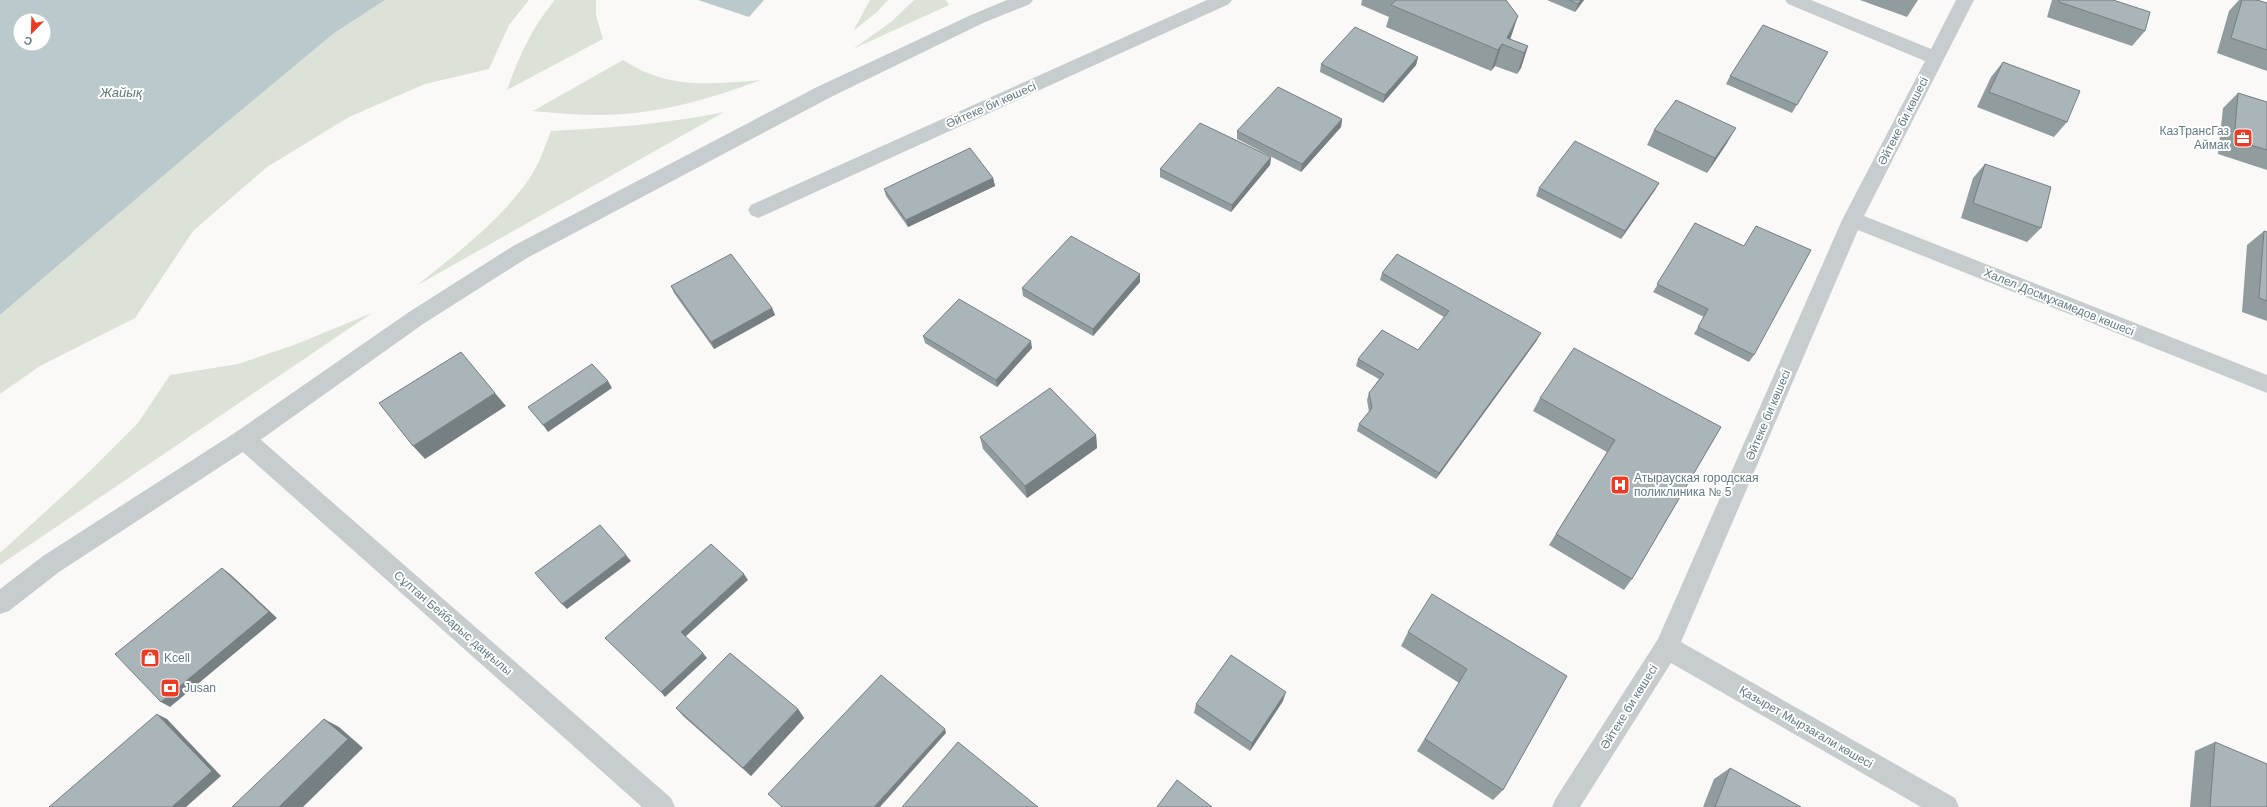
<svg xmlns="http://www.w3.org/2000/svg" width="2267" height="807" viewBox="0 0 2267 807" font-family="Arial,sans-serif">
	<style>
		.green { fill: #dce2d8 }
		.water { fill: #bac9cb; fill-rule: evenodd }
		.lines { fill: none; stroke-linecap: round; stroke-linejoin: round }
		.pedestrian { fill: #c7cccf; fill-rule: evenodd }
		.minor { fill: #c7cccf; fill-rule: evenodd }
		.wall { fill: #919c9f }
		.shaded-wall { fill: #767f82 }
		.building { fill: #a9b5b9; stroke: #767f82 }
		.labels { text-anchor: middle; stroke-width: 4; stroke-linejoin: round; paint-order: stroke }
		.street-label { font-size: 12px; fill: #637a84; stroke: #fff }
		.poi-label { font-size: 12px; fill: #637a84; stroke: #fff; text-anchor: start }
		.water-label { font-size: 13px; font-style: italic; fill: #5e787d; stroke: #fff }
	</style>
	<rect width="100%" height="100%" fill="#faf9f7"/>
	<!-- green -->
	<path class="green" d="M 385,0 L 529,0 L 509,25 L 489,69 L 425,84 L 349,117 L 267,167 L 193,231 L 135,318 L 40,366 L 0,394 L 0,315 L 203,142 L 333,34 Z
		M 555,0 L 596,0 L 596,15 L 603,39 L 507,90 C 519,56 532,27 555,0 Z
		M 870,0 L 888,0 L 877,12 L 853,31 Z
		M 914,0 L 946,0 L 949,5 L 853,49 L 891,22 Z
		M 623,60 C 670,90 709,84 761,80 C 710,99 655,115 600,115 C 578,115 555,113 533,111 Z
		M 724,112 L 416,286 C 456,254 519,207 540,159 C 544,150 547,140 551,131 C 609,128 666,124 724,112 Z
		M 372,313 L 0,565 L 0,553 L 90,471 L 138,423 L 170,375 L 238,364 L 294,345 Z"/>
	<!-- water -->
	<path class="water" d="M 0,0 L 385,0 L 333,34 L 203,142 L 0,315 ZM 20,20 L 44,20 L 44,44 L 20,44 Z
		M 698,0 L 764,0 L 749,17 Z"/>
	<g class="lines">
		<!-- pedestrian -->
		<path class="pedestrian" d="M 1007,0 L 1033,0 L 1030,4 L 983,23 L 831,97 L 527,258 L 423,324 L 252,446 L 59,572 L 9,611 L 0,614 L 0,589 L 43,556 L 236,432 L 409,312 L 513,246 L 817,87 L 971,15 Z"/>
		<!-- minor -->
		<path class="minor" d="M 1207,0 L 1232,0 L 1229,4 L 765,215 L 758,218 L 751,215 L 748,210 L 751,205 Z
			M 1785,0 L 1811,0 L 1931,49 L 1956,0 L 1974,0 L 1864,216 L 2267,375 L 2267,393 L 1858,230 L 1681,642 L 1955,798 L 1959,807 L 1921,807 L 1671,663 L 1580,807 L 1552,807 L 1556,798 L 1658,639 L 1842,220 L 1925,61 L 1788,4 Z
			M 244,429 L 252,432 L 671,798 L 675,807 L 642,807 L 236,446 L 233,439 L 236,432 Z"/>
	</g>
	<!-- wall -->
	<path class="wall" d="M 1362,0 L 1506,0 L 1511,37 L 1510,39 L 1528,46 L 1521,68 L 1517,74 L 1495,66 L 1491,71 L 1386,27 L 1389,17 L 1361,5 Z
		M 1547,0 L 1584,0 L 1575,12 Z
		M 1860,0 L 1918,0 L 1907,17 Z
		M 2052,0 L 2113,0 L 2145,31 L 2132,46 L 2047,17 Z
		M 2239,0 L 2257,0 L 2267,3 L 2267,71 L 2217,53 L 2229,11 Z
		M 1828,52 L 1792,113 L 1726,84 L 1730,76 Z
		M 1418,57 L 1416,65 L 1383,103 L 1320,72 L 1321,64 Z
		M 2003,62 L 2067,122 L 2054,137 L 1977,107 L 1991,77 Z
		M 2238,93 L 2267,102 L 2267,170 L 2218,154 L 2223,108 Z
		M 1342,119 L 1341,127 L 1301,172 L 1237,139 L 1237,131 Z
		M 1654,130 L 1727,143 L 1707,173 L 1647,145 Z
		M 1271,157 L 1270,165 L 1231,212 L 1160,177 L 1160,169 Z
		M 1985,164 L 2041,228 L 2027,242 L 1961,218 L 1973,178 Z
		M 993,178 L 995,186 L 908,227 L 886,196 L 884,189 Z
		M 1659,183 L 1655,190 L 1621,239 L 1536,196 L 1539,188 Z
		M 1695,223 L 1744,246 L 1756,226 L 1754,355 L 1749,362 L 1694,334 L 1704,317 L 1653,292 Z
		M 2264,231 L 2267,232 L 2267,321 L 2242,312 L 2247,245 Z
		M 1382,273 L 1537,340 L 1436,479 L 1357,431 L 1359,424 L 1369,412 L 1367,400 L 1369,393 L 1379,379 L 1356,366 L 1358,359 L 1418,350 L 1444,317 L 1380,280 Z
		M 1140,282 L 1093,336 L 1023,296 L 1022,288 Z
		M 671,286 L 772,308 L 775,315 L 714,349 L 674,293 Z
		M 923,336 L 1032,348 L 997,387 L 925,343 Z
		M 1540,398 L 1721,427 L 1632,579 L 1624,590 L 1549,545 L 1607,452 L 1533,411 Z
		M 1096,435 L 1097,448 L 1027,498 L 983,449 L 980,437 Z
		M 1408,632 L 1567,676 L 1503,790 L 1493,800 L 1417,751 L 1459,683 L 1401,646 Z
		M 1283,701 L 1250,751 L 1194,713 L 1196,704 Z
		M 676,708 L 798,709 L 804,718 L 751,776 L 684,717 Z
		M 2215,742 L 2267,807 L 2190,807 L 2195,751 Z
		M 1730,768 L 1801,807 L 1703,807 L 1714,779 Z"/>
	<!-- shaded-wall -->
	<path class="shaded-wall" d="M 1581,0 L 1584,0 L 1575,12 L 1578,4 Z
		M 1518,16 L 1511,37 L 1507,46 L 1507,38 Z
		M 1502,44 L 1495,66 L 1491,71 L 1498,50 Z
		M 1528,46 L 1521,68 L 1517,74 L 1524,53 Z
		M 1418,57 L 1416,65 L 1383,103 L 1385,95 Z
		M 1342,119 L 1341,127 L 1301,172 L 1302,164 Z
		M 1736,128 L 1727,143 L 1707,173 L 1715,158 Z
		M 1271,157 L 1270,165 L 1231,212 L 1232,205 Z
		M 993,178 L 995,186 L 908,227 L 906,220 Z
		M 1659,183 L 1655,190 L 1621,239 L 1625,231 Z
		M 1140,274 L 1140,282 L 1093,336 L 1093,329 Z
		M 772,308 L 775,315 L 714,349 L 711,342 Z
		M 1541,333 L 1537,340 L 1436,479 L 1439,473 Z
		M 1031,341 L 1032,348 L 997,387 L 996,380 Z
		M 608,381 L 612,388 L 548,432 L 543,425 Z
		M 495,393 L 506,406 L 425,459 L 413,446 Z
		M 1096,435 L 1097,448 L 1027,498 L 1025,486 Z
		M 626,555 L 631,561 L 567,609 L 562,604 Z
		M 222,568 L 230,574 L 277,618 L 170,707 L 161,702 Z
		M 744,574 L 748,580 L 685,637 L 681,632 Z
		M 703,653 L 707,658 L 665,697 L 661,692 Z
		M 1286,692 L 1283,701 L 1250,751 L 1252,743 Z
		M 798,709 L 804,718 L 751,776 L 743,768 Z
		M 157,714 L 167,719 L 221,776 L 186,807 L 172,807 Z
		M 324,719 L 339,727 L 363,748 L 303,807 L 279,807 Z
		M 945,729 L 946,733 L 880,807 L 874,807 Z"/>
	<!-- building -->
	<path class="building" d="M 1396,0 L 1506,0 L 1518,16 L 1507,38 L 1528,46 L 1524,53 L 1502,44 L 1498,50 L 1391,5 Z
		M 1569,0 L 1581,0 L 1578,4 Z
		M 2059,0 L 2113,0 L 2150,12 L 2145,31 L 2059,2 Z
		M 2242,0 L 2257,0 L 2267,3 L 2267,50 L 2231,38 Z
		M 1763,25 L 1828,52 L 1797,105 L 1730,76 Z
		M 1355,27 L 1418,57 L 1385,95 L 1321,64 Z
		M 2003,62 L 2080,91 L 2067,122 L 1989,92 Z
		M 1278,87 L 1342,119 L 1302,164 L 1237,131 Z
		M 2238,93 L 2267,102 L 2267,150 L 2234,140 Z
		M 1676,100 L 1736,128 L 1715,158 L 1654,130 Z
		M 1200,123 L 1271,157 L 1232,205 L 1160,169 Z
		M 1575,141 L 1659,183 L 1625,231 L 1539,188 Z
		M 970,148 L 993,178 L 906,220 L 884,189 Z
		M 1985,164 L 2051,187 L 2041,228 L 1973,203 Z
		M 1695,223 L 1744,246 L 1756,226 L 1811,250 L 1754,355 L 1698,327 L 1708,309 L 1657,284 Z
		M 2264,231 L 2267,232 L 2267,301 L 2259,298 Z
		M 1071,236 L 1140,274 L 1093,329 L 1022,288 Z
		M 731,254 L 772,308 L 711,342 L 671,286 Z
		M 1397,254 L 1541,333 L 1439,473 L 1359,424 L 1372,408 L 1369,393 L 1384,374 L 1358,359 L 1382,330 L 1418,350 L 1449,311 L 1382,273 Z
		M 959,299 L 1031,341 L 996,380 L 923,336 Z
		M 1574,348 L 1721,427 L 1632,579 L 1556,534 L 1615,440 L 1540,398 Z
		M 461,352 L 495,393 L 413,446 L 379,403 Z
		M 592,364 L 608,381 L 543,425 L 528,407 Z
		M 1050,388 L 1096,435 L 1025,486 L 980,437 Z
		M 600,525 L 626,555 L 562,604 L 535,573 Z
		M 711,544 L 744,574 L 681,632 L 703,653 L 661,692 L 605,638 Z
		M 222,568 L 269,612 L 161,702 L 115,654 Z
		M 1432,594 L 1567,676 L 1503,790 L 1425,739 L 1467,669 L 1408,632 Z
		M 730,653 L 798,709 L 743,768 L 676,708 Z
		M 1231,655 L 1286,692 L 1252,743 L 1196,704 Z
		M 881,675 L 945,729 L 874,807 L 782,807 L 768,794 Z
		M 157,714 L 212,771 L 172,807 L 49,807 Z
		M 324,719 L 348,739 L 279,807 L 232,807 Z
		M 958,742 L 1038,807 L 902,807 Z
		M 2215,742 L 2267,764 L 2267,807 L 2210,807 Z
		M 1730,768 L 1801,807 L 1715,807 Z
		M 1177,780 L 1212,807 L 1157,807 Z"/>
	<!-- icons -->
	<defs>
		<symbol id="office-square" viewBox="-11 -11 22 22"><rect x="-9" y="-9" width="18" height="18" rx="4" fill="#eb3b25" stroke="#fff"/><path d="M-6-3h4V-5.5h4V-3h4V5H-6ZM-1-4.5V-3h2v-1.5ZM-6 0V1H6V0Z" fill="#fff"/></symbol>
		<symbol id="hospital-square" viewBox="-11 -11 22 22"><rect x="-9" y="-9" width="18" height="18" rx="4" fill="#eb3b25" stroke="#fff"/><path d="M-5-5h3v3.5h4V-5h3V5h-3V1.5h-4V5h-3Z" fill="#fff"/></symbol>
		<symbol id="shop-square" viewBox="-11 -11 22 22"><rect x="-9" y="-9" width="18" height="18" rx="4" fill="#eb3b25" stroke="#fff"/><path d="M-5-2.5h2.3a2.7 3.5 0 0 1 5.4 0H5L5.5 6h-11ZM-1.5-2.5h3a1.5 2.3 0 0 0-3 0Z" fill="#fff"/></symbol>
		<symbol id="bank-square" viewBox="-11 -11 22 22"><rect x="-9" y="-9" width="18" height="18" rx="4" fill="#eb3b25" stroke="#fff"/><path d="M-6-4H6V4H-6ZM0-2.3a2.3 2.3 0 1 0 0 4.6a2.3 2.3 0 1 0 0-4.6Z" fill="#fff"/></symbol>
	</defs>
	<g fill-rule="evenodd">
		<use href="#office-square" x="2232" y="127" width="22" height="22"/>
		<use href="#hospital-square" x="1609" y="474" width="22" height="22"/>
		<use href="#shop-square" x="139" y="647" width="22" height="22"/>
		<use href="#bank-square" x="159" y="677" width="22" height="22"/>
	</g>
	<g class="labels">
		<!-- street labels -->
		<g class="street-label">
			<text transform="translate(991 105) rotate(-24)" y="4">Әйтеке би көшесі</text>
			<text transform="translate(1903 121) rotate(-63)" y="4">Әйтеке би көшесі</text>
			<text transform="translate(2059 302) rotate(22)" y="4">Халел Досмұхамедов көшесі</text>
			<text transform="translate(1768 415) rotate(-67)" y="4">Әйтеке би көшесі</text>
			<text transform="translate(453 623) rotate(41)" y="4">Сұлтан Бейбарыс даңғылы</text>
			<text transform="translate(1629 707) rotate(-58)" y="4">Әйтеке би көшесі</text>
			<text transform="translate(1806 727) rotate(30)" y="4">Қазырет Мырзағали көшесі</text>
		</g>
		<!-- poi labels -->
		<g class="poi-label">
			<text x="2229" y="135" text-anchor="end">КазТрансГаз<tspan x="2229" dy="14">Аймак</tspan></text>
			<text x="1634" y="482">Атырауская городская<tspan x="1634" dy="14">поликлиника № 5</tspan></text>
			<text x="164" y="662">Kcell</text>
			<text x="184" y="692">Jusan</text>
		</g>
		<!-- water labels -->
		<g class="water-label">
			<text x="121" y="97">Жайық</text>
		</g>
	</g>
	<!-- north arrow -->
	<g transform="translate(32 32) rotate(203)"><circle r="19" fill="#ffffff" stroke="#c1cace"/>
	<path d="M0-3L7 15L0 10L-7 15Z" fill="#eb3b25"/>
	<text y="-6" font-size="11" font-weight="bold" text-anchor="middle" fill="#637a84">С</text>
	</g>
</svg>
